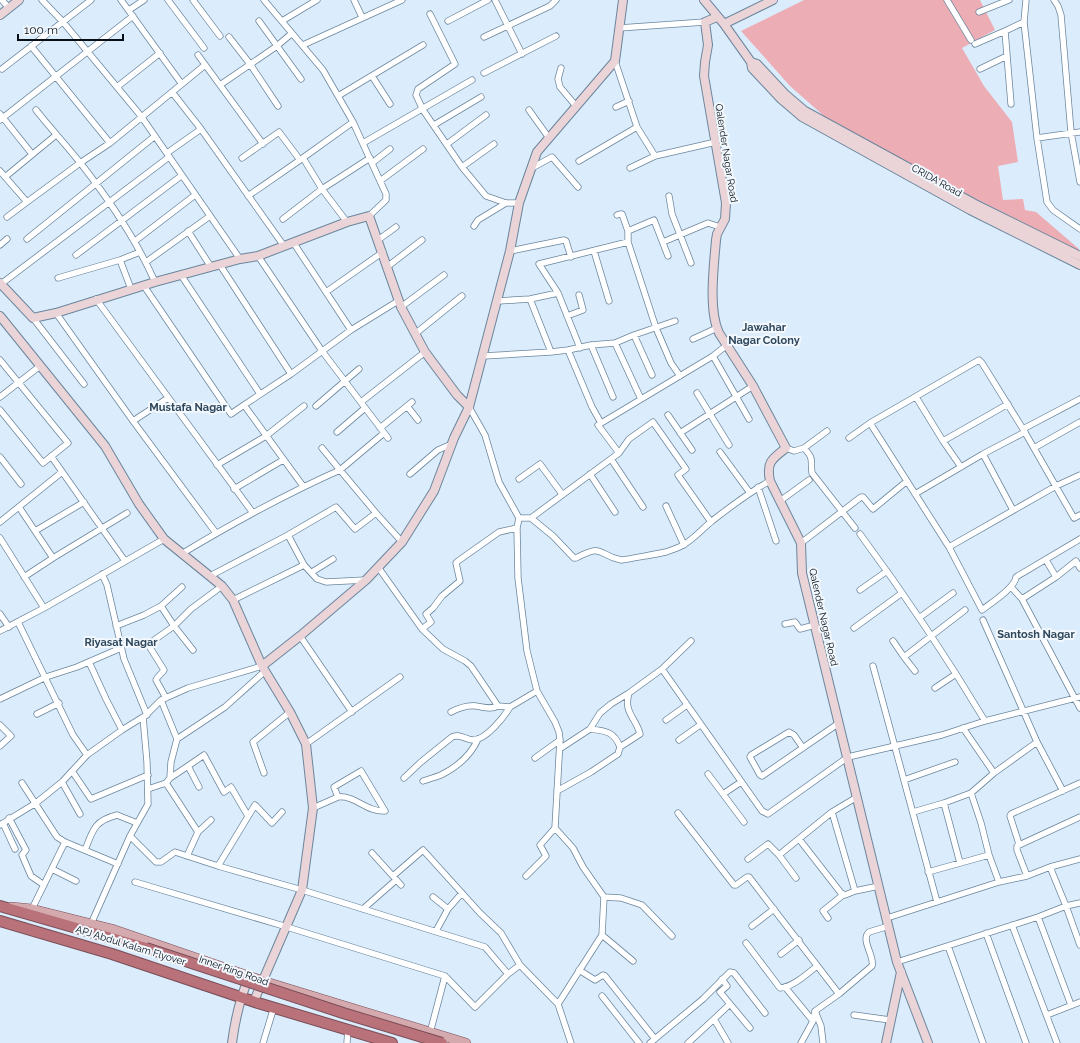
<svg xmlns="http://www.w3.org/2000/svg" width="1080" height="1043" viewBox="0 0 1080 1043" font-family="Raleway,sans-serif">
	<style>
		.grass { fill: #edadb4 }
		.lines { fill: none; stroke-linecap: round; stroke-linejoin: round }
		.street-casing { stroke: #6b869d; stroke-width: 7 }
		.secondary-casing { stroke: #6b869d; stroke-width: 10 }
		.primary-casing { stroke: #7a4e57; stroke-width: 10 }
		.highway-casing { stroke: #7a4e57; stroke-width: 12 }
		.street { stroke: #fff; stroke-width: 5.5 }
		.secondary { stroke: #ead4d7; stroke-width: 8 }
		.primary { stroke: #d5aaaf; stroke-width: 9 }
		.highway { stroke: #b9717a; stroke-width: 10 }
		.highway-bridge-casing { stroke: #7a4e57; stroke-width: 12; stroke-linecap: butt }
		.highway-bridge { stroke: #b9717a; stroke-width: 10 }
		.labels { text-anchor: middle; stroke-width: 4; stroke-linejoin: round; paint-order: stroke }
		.street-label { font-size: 10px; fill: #050e17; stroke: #f2f8fd }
		.neighbourhood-label { font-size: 11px; font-weight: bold; fill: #2e475c; stroke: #f2f8fd }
	</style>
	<rect width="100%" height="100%" fill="#dbecfc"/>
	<!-- grass -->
	<path class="grass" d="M 804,0 L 980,0 L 995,30 L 962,48 L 984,86 L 1012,122 L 1018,162 L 998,166 L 1003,200 L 1023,199 L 1025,210 L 1036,212 L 1079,249 L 1079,251 L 924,173 L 832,123 L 790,86 L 741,31 Z"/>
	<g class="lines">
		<defs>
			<path id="street" d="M 2,0 L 9,8
				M 42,0 L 63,22 L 141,116 L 240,259
				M 121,0 L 181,83
				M 168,0 L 204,48
				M 193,0 L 220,36
				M 264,0 L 323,70 L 353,122 L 386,194 L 386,200 L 369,216
				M 354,0 L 362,17
				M 495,0 L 522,54
				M 947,0 L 971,40
				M 1026,0 L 1024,22 L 1037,138 L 1047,202 L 1053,210 L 1080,229
				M 1054,0 L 1058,6 L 1061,15 L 1071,132 L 1080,182
				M 129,10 L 144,0
				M 979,12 L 1009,0
				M 430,14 L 455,64 L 418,89 L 416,95 L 423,110 L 462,167 L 486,196 L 506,203 L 519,203
				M 259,21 L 301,79
				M 282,21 L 317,0
				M 448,21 L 488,0
				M 619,28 L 705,22
				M 229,37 L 250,64 L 278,106
				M 484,37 L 550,6 L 556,0
				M 975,44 L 1005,31
				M 303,45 L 402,0
				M 31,46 L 110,143
				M 198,55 L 263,144
				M 561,68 L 558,79 L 560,87 L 576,106
				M 2,69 L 91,0
				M 980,69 L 1007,56
				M 484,73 L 556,36
				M 372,76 L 390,104
				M 220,85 L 277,46 L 291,34
				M 117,87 L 160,53
				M 338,96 L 423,45
				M 1011,104 L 1005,31 L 1024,22
				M 616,107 L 629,101
				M 36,110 C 51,129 67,146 82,165 C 110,201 136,239 155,282
				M 529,110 L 549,138
				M 0,114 L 32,154
				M 0,120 L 133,16
				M 434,125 L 481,97
				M 637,127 L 655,156
				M 201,129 L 284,246
				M 1037,138 L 1080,132
				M 363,143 L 472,80
				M 447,144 L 486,115
				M 167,153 L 201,129 L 172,92
				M 242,158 L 279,132 L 300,160
				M 303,158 L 322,189 L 347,222
				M 579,161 L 637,127 L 615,61
				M 372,163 L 390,149
				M 462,167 L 494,144
				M 532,168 L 552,157 L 578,187
				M 630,168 L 655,156 L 716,142
				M 0,171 L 27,202 L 7,217
				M 5,177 L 56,135
				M 380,181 L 423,149
				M 248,196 L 300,160 L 353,122
				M 669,196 L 672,214 L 691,263
				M 27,202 L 80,163 L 110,143 L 205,65
				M 617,215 L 620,214 L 622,214 L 628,231
				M 283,219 L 322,189 L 370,158
				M 474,226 L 478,220 L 506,203
				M 188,231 L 211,267
				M 27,239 L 155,136
				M 378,240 L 396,227
				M 135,241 L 195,195
				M 293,242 L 351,330
				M 628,242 L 628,231 L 654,220 L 668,256
				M 663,242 L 708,223 L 720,227
				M 0,245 L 7,239
				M 510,251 L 564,240 L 566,241 L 571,257
				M 594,251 L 609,301
				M 76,255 L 181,176
				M 258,256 L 322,351 L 388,438
				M 120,260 L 131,289
				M 146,262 L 210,216
				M 220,265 L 291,374
				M 387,267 L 422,240
				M 181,275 L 260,394
				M 58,278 L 120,260 L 140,252
				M 1,284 L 169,157
				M 144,286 L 231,414 L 244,405 L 303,486
				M 326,292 L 383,252
				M 96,299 L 253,513
				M 530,299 L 551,352 L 568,350 L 591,345 L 615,343 L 634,335 L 675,321
				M 498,301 L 530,299 L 558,293
				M 401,307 L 444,275
				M 56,313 L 133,421 L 216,533
				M 567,316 L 583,310 L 579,295
				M 33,318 L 84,384
				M 415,334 L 462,296
				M 634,335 L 652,375
				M 693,339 L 717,328
				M 615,343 L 641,399
				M 591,345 L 613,397
				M 580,348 L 558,293 L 539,264 L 628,242 L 656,328 L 671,363 L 680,376
				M 568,350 L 592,407 L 601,423
				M 483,356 L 551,352
				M 713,356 L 749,419
				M 0,360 L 68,443 L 43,463 L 0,410
				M 697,393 L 729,445
				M 0,397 L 40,366
				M 916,397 L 943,441 L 1008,404
				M 361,402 L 425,352
				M 244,405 L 291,374 L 351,330 L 398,301
				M 316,406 L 359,369
				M 407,406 L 418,420
				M 469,407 L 485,435 L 499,482 L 519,518 L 517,528 L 518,578 L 527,651 L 537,691 L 555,722 L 559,732 L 560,740 L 555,828 L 573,848 L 583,867 L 604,897 L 602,935 L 558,1004 L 571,1043
				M 668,415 L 692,450
				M 133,421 L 168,398
				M 870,423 L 949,547 L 982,610 C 991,603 1015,588 1016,577 L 1080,539
				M 380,428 L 412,402
				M 1023,429 L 1080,399
				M 337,432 L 365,408
				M 680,433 L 753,386
				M 849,438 L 870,423 L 979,360 L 982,363 L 1023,429 L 1074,518 L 1080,515
				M 943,441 L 961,467
				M 322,448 L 340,470 L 384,433
				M 786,448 L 794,451 L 804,448 C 815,460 810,460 812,473 L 855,528
				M 804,448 L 827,431
				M 1034,448 L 1080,422
				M 720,452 L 750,493
				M 619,453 L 629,439 L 653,422 L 686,469 L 678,475 L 711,522
				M 983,454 L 1013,510
				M 51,456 L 125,561
				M 0,457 L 21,484
				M 611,459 L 643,507
				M 217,465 L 266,436 L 304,406
				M 410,474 L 438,450 L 452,444
				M 590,474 L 615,512
				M 519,479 L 540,464 L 562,494
				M 758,487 L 776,541
				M 234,489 L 283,460
				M 915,494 L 983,454 L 1025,432
				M 780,501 L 809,480
				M 666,506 L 684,545
				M 19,507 L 53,558
				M 519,518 L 531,518 L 553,536 L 574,558 L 576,558 C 604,543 597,555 621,560 C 624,560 662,553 666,552 C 672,550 678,548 683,545 C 694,539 702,529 712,521 C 730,507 749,492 770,481
				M 531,518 L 619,453 L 598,425 L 713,356 L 727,345
				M 0,522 L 62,472
				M 35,531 L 84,502
				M 860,534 C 905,595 946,656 985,721
				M 288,535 L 304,565
				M 0,538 L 44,608
				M 801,543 L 861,497 L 863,497 L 873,509 L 907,481
				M 949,547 L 1056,486 L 1080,475
				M 183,553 C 233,523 286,494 340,470 L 376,513 L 402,542
				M 1046,560 L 1056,577
				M 378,567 L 422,629 L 443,649 L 465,661 L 471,666 L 498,706 L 510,707 L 537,691
				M 312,572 L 333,559
				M 102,574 L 107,585 L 124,659 L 147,715
				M 210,576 L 288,535 L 336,507 L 355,529 L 376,513
				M 24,577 L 53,558 L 127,513
				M 1011,587 L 1022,599 L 1080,708
				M 860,590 L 887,571
				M 1022,599 L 1056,577 L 1076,561 L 1080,568
				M 233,600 L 304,565 L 317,579 L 326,582 L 365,580
				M 161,606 L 174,626 L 193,650
				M 0,614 L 9,627
				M 919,618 L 953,593
				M 983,620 L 1037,742 L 1063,791
				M 18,622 L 73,735 L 87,755
				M 785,624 L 795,622 L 800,629 L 815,625
				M 116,626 L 144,615 L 161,606 L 182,587
				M 854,628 L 902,593
				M 422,629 L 431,622 L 426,614 L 433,608 L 442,596 L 460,581 L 456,563 L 458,561 L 499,532 L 517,528
				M 0,631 L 44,608 L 164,539
				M 300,636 L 352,712
				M 893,641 L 904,657 L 965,610
				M 904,657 L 915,671
				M 89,662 L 106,699 L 122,730
				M 873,666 L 937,902
				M 662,669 L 691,641
				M 935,688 L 956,674
				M 166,698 L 156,680 C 158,675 162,674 164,670 L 149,646 L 150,643 L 174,626 L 191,609 L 222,586
				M 0,699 L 46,677 L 77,667 L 121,648
				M 161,700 L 177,739 L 171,762 L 170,778 L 188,766 L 199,787
				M 451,712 C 459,708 467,705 476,706 C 484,707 490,710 498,706
				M 37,714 L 59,703
				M 145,716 L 161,700 L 188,688 L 262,666
				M 666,720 L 687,705
				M 0,725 L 11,736 L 0,746
				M 963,728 L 994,773
				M 177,739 L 225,707 L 264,672
				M 679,740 L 700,725
				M 306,744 L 400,677
				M 620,747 L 640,734 C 636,718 623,712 629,693
				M 561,748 L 590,729 L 600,713 L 611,704 L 629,693 L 662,669 L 762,811 L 768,814 L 848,757 L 942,735 L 985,721 L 1080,697
				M 803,748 L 794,735 L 789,732 L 751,755 L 750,757 L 760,775 L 762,776 L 839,723
				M 535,758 L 560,740
				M 188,766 L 204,755 L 224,792 L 231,787 L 248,816
				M 72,771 L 91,799 L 148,775
				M 264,773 L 253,742 L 290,712
				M 708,774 L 744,822
				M 170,778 L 166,783 L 198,832
				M 404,778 L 421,762 L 452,737 C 460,733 466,740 473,740 C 486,740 504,717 510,707
				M 904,780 L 955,762
				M 423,781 C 429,779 436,777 441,775 C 457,767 471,755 478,739
				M 62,782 L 80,814
				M 22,783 L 57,837 L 65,842
				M 148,789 L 166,783
				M 557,791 L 591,772 L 618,754 L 620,747 C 614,731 605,731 590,729
				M 723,794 L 741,782
				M 944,803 L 960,863
				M 313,808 L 338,797 L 334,787 L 361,771 L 385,811 C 366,812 355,795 338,797
				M 832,812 L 855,891 L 879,886
				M 913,812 L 944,803 L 971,793
				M 678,813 L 734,885 L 736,885 L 747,877 L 749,877 L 839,994 L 872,966 C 875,956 860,940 869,932 L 889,926
				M 9,818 L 26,850 L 22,855 L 31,876 L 44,885
				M 3,823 L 15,849
				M 0,825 L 36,803 L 62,782 L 87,755 L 122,730 L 143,717 L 147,762 L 148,804 L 130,836 L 91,924
				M 130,836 L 156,862 L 161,862 L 175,852 L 218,866 L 302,890 L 485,947 L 508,974
				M 799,839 L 841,893 L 845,895 L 855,891
				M 1019,844 L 1010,816 L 1011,814 L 1080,783
				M 85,850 C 93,830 94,821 117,815 L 137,823
				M 372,853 L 401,885
				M 779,855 L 832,812 L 857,797
				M 187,856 L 198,832 L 211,820
				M 748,859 L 768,844 L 779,855 L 796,878
				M 218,866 L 255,805 L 272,823 L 282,812
				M 1050,867 L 1066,906 L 1080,945
				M 52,869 L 76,881
				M 928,872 L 989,855
				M 526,876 L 546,856 L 540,845 L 555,828
				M 1027,876 L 1017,850 L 1017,846 L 1080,817
				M 135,882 L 287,927 L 445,976 L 475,1007 L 508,974 L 520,965 L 501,933 L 480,913 L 423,850 L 393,876
				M 999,882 L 989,855 L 981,823 L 971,793 L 994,773 L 1037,742
				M 433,897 L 448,909 L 436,931
				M 604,897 L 621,898 L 642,905 L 672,936
				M 32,909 L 65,842 L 118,864
				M 363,909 L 396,880
				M 448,909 L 462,893
				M 1038,917 L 1071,1005
				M 828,918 L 823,911 L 843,895
				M 887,918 L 999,882 L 1027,876 L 1050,867 L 1080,859
				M 1012,925 L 1057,1043
				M 752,926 L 774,909
				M 986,933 L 1026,1043
				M 602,935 L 633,961
				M 746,943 L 780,988 C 793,987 807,974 817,966
				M 948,946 L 983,1043
				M 781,954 L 799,940
				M 897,962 L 1038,917 L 1066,906 L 1080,903
				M 520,965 L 558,1004
				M 579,970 L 595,980 L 603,975 L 605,976 L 655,1039
				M 722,979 L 727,986 L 720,992 L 750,1028
				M 785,987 L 813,1021
				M 602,996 L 639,1043
				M 815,1011 L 821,1026 L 823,1043
				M 854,1015 L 890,1020
				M 1047,1015 L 1080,1002
				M 430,1033 L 445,976
				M 263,1043 L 274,1007
				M 347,1043 L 348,1029
				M 650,1043 L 703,999 L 730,972 L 734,973 L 765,1013
				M 688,1043 L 714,1019
				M 728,1043 L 714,1019 L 730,1004
				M 801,1043 L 813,1021 L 815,1011 L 839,994"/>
			<path id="secondary" d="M 704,0 L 724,24 L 751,62 L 752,68 L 781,99 L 802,117 L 970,210 L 1080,265
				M 0,15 L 19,0
				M 717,17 L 705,22 L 708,45 L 705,62 L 704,76 L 726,203 L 725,219 L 717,234 L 716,240 C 714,265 708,310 719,333 L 753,386 L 786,448 C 772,459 766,462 770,481 L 801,543 L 802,573 L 897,962 L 928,1043
				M 724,24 L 773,0
				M 751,62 L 757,64 L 785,94 L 805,111 L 975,204 L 1080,256
				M 0,283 L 33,318 L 56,313 L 155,282 L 240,259 L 258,256 L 347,222 L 369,216 L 401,307 L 425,352 L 457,395 L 469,407
				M 0,316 L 105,446 L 139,504 L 164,539 L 222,586 L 233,600 L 262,666
				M 254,1001 L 302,890 L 313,808 L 306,744 L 290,712 L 262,666 L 300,636 L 366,580 L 402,542 L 434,491 L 454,438 L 469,407 L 510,251 L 519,203 L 537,152 L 615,61 L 623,0
				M 232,1043 C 235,1020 240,998 249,977
				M 886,1043 L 901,972"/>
			<path id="primary" d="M 12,907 L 32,909 L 112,929 L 263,981 L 466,1043"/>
			<path id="highway" d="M 0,906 L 146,948
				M 0,921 L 112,954 L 258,1003 L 392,1043"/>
		</defs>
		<!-- street casing -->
		<use href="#street" class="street-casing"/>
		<!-- secondary casing -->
		<use href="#secondary" class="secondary-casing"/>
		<!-- primary casing -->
		<use href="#primary" class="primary-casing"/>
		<!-- highway casing -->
		<use href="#highway" class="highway-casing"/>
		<!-- street -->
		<use href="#street" class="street"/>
		<!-- secondary -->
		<use href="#secondary" class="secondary"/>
		<!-- primary -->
		<use href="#primary" class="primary"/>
		<!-- highway -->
		<use href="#highway" class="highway"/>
		<defs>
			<path id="highway-bridge" d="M 146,948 L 343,1013 L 442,1043"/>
		</defs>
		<!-- highway-bridge casing -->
		<use href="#highway-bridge" class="highway-bridge-casing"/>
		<!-- highway-bridge -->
		<use href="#highway-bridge" class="highway-bridge"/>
	</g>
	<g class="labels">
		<!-- street labels -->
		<g class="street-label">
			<text transform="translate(727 153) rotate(81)" y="4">Qalender Nagar Road</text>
			<text transform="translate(937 180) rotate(29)" y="4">CRIDA Road</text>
			<text transform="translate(824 617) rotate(77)" y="4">Qalender Nagar Road</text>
			<text transform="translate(131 945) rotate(17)" y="4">APJ Abdul Kalam Flyover</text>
			<text transform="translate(234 970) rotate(19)" y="4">Inner Ring Road</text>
		</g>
		<!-- neighbourhood labels -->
		<g class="neighbourhood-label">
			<text x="764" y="331">Jawahar<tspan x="764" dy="13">Nagar Colony</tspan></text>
			<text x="188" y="411">Mustafa Nagar</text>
			<text x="1036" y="638">Santosh Nagar</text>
			<text x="121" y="646">Riyasat Nagar</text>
		</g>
	</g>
	<!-- scale -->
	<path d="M18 34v6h105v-6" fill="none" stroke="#050e17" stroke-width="2"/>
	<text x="24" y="34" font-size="12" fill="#050e17" stroke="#f2f8fd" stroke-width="3" paint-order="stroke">100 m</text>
</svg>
